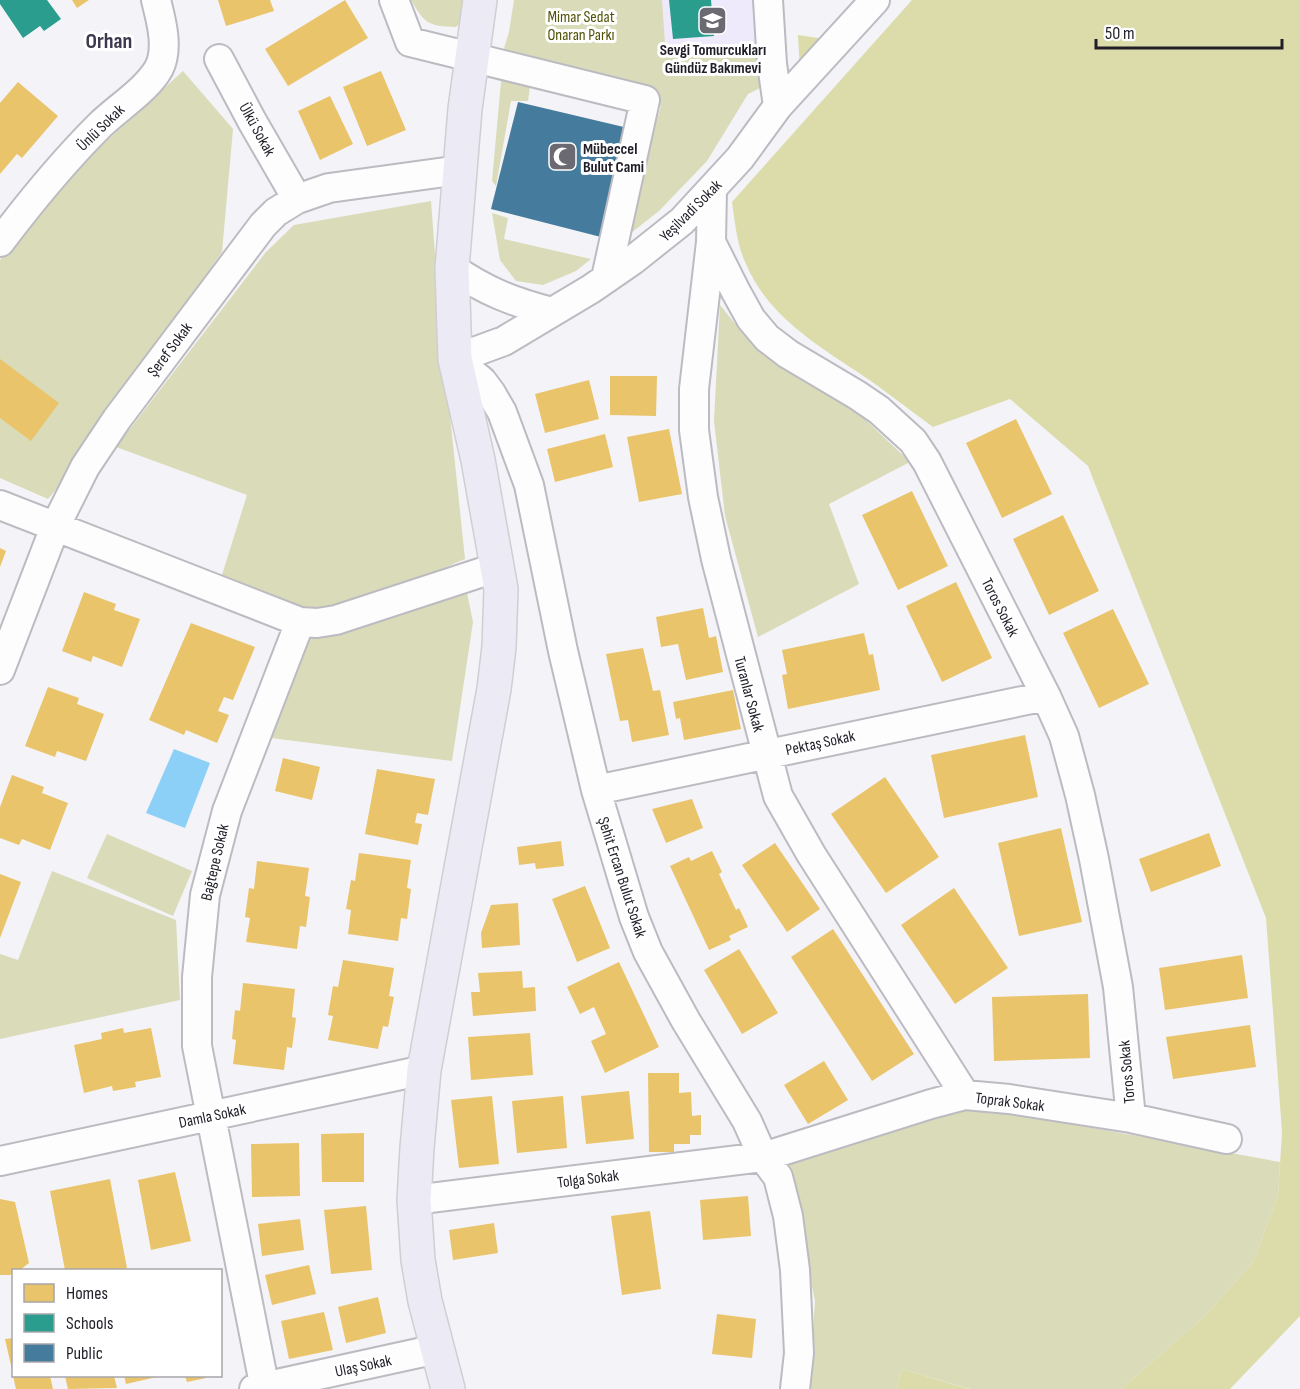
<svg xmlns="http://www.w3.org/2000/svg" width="1300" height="1389" viewBox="0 0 1300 1389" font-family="'Sofia Sans Condensed',sans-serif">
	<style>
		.built { fill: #eeeafb }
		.green { fill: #dadbb8 }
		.forest { fill: #dbdcaa }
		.water { fill: #8dd0f7 }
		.homes { fill: #e9c46a }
		.schools { fill: #2a9d8f }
		.public { fill: #457b9d }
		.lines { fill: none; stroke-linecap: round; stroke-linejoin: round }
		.minor-casing { stroke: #bcbbc2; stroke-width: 32 }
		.major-casing { stroke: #cfced2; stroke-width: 36 }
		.minor { stroke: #fdfdfe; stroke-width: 28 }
		.major { stroke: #ecebf5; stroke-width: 33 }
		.labels { text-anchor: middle; stroke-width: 6; stroke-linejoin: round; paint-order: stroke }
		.park-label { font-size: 16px; fill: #505105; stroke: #fff }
		.poi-label { font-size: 16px; font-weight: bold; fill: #211e28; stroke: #fff }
		.street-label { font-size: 16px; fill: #211e28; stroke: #fff }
		.district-label { font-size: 22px; font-weight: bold; fill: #3e384e; stroke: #fff }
	</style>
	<rect width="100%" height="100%" fill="#f4f3f8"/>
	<!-- built -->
	<path class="built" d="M 662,0 L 759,0 L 766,51 L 732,58 L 665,43 Z"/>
	<!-- green -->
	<path class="green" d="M 411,0 L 466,0 L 464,20 L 456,27 C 428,26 425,24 411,0 Z
		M 514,0 L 662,0 L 665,43 L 732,58 L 766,51 L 762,87 L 748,94 L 707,161 L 659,211 L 622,240 L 661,106 L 501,58 L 509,32 Z
		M 183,71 L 233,129 L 222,252 L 91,436 L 72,471 L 48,499 L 0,478 L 0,260 L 13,241 L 101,146 Z
		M 502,71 L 531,80 L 528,101 L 511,101 L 496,186 L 492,181 Z
		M 431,201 L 440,320 L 465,559 C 418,578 344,618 294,606 C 270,600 245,587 221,578 L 247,495 L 116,447 L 266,252 L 294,225 Z
		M 492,213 L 508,218 L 504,239 L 591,259 L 576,271 L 543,285 L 516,281 L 500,260 Z
		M 720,305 L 753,346 L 806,382 L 851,406 L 910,462 L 829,504 L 859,584 L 758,637 L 725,516 L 714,421 Z
		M 466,588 L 473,622 L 452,761 L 271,738 L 308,635 Z
		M 107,834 L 192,871 L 173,916 L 87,878 Z
		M 52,871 L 176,920 L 180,1000 L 0,1039 L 0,954 L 18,960 Z
		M 996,1107 L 1088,1127 L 1280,1162 L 1278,1196 L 1253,1262 L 1205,1316 L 1121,1389 L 970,1389 L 902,1369 L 896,1389 L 809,1389 L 815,1301 L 787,1165 L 874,1130 L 943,1108 Z"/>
	<!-- forest -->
	<path class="forest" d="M 912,0 L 1300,0 L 1300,1316 L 1230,1389 L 1121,1389 L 1205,1316 L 1253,1262 L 1278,1196 L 1282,1132 L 1266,918 L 1088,466 L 1010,399 L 933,427 C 912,412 892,396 871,381 C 824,349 769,319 746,264 C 737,246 735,222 732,202 Z
		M 798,35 L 838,41 L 800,71 Z
		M 902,1369 L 969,1389 L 970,1389 L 896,1389 Z"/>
	<!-- water -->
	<path class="water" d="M 174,749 L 210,763 L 185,828 L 146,813 Z"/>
	<!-- homes -->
	<path class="homes" d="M 72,0 L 89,0 L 77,8 Z
		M 218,0 L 270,0 L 274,11 L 226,26 Z
		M 345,0 L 368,38 L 288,86 L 265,49 Z
		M 381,71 L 406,130 L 367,146 L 343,87 Z
		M 18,82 L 58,116 L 22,158 L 17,154 L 0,174 L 0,103 Z
		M 330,96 L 353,144 L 320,160 L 298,111 Z
		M 0,359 L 59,403 L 31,441 L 0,418 Z
		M 610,376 L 657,376 L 656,416 L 610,415 Z
		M 589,380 L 599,419 L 545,433 L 535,394 Z
		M 1016,419 L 1052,494 L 1002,518 L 966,443 Z
		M 669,429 L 682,494 L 639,502 L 627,437 Z
		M 605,434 L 613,467 L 555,482 L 547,449 Z
		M 912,491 L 948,566 L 898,590 L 862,515 Z
		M 1063,515 L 1099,591 L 1049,615 L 1013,539 Z
		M 0,548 L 6,551 L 0,567 Z
		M 956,582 L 992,658 L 942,682 L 906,606 Z
		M 84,592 L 116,604 L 114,610 L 140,619 L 122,667 L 93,656 L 91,662 L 62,651 Z
		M 703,608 L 709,638 L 716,636 L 723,672 L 686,680 L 678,644 L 661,647 L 656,617 Z
		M 1113,609 L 1149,684 L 1099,708 L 1063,633 Z
		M 191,623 L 255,647 L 233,700 L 224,697 L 218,711 L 229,715 L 217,743 L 186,730 L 184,735 L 149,720 Z
		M 864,633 L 869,655 L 873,654 L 880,690 L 788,709 L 782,675 L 787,674 L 782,650 Z
		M 643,648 L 653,691 L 660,690 L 669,735 L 632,742 L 628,720 L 620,721 L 606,654 Z
		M 48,687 L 79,698 L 77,704 L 104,714 L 86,761 L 57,751 L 55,757 L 25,746 Z
		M 733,690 L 741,729 L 684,740 L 680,718 L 676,719 L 673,702 Z
		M 1025,735 L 1038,797 L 944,818 L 931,755 Z
		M 283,758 L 320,767 L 312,800 L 275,791 Z
		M 377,769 L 435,779 L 428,815 L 417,813 L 415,823 L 422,824 L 418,845 L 365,834 Z
		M 12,775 L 44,787 L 42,793 L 68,803 L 50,850 L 22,839 L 19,845 L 0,838 L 0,807 Z
		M 885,777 L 939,857 L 886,893 L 831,814 Z
		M 692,799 L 703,828 L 666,843 L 652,809 Z
		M 1061,828 L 1082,922 L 1019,936 L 998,843 Z
		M 1209,833 L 1221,866 L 1151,892 L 1139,859 Z
		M 561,841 L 564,866 L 536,869 L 535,863 L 519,865 L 517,847 Z
		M 775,843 L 820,909 L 787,932 L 742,865 Z
		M 712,851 L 722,872 L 719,874 L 736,910 L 739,908 L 748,927 L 729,936 L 731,940 L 709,950 L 670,866 L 689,857 L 691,861 Z
		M 359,853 L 411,860 L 407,888 L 411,889 L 407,919 L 401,918 L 398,941 L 348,934 L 351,910 L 346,909 L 351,880 L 355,881 Z
		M 257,861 L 309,868 L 305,896 L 310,897 L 306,927 L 300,926 L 297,949 L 246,942 L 250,918 L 245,917 L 249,888 L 254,889 Z
		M 0,874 L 21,882 L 0,938 Z
		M 585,886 L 610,948 L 577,962 L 552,899 Z
		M 954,888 L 1008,968 L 955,1004 L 901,925 Z
		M 518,903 L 520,945 L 482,948 L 481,933 L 491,905 Z
		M 833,929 L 914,1054 L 872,1081 L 791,957 Z
		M 739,949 L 778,1013 L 742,1034 L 704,970 Z
		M 1242,955 L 1248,998 L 1165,1010 L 1159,968 Z
		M 343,960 L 394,968 L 389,996 L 394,997 L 388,1027 L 383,1026 L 378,1049 L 328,1040 L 333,1016 L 328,1015 L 333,986 L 338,987 Z
		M 619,962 L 659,1047 L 605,1073 L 591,1041 L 606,1034 L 594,1007 L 580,1014 L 567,987 Z
		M 522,971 L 523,988 L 535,987 L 536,1011 L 473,1016 L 471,992 L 480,992 L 478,973 Z
		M 243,983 L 295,989 L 292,1017 L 296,1018 L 292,1048 L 287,1047 L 284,1070 L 233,1064 L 236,1040 L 232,1039 L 235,1010 L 240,1011 Z
		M 1088,994 L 1090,1058 L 994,1061 L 992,997 Z
		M 1250,1025 L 1256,1067 L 1173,1079 L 1166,1037 Z
		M 123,1028 L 124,1033 L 151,1028 L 161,1077 L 135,1082 L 136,1087 L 113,1091 L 112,1086 L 84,1093 L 74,1045 L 102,1039 L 101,1033 Z
		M 530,1033 L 533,1075 L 471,1080 L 468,1037 Z
		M 824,1061 L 848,1100 L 808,1124 L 784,1085 Z
		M 648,1073 L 679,1073 L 679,1093 L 691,1092 L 692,1116 L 701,1115 L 701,1135 L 690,1135 L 690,1144 L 674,1144 L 674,1152 L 649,1152 Z
		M 629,1091 L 634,1139 L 586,1144 L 581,1096 Z
		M 492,1096 L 499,1164 L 459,1168 L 451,1100 Z
		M 563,1096 L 567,1148 L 517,1153 L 512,1101 Z
		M 364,1133 L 364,1182 L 322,1182 L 321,1134 Z
		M 299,1143 L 300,1196 L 252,1197 L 251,1144 Z
		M 175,1172 L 191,1241 L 151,1250 L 138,1180 Z
		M 110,1179 L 127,1268 L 116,1270 L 65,1270 L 50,1191 Z
		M 748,1196 L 751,1236 L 703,1240 L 700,1200 Z
		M 0,1199 L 15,1202 L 29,1263 L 20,1270 L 14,1270 L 14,1273 L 10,1275 L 0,1275 Z
		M 366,1206 L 372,1270 L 331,1274 L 324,1210 Z
		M 650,1211 L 661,1289 L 622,1295 L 611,1216 Z
		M 300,1219 L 304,1250 L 262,1256 L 258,1224 Z
		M 494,1223 L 498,1253 L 453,1260 L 449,1230 Z
		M 309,1265 L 316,1294 L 272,1305 L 265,1275 Z
		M 378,1297 L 386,1333 L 346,1343 L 338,1307 Z
		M 324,1312 L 333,1350 L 289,1359 L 281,1321 Z
		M 717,1314 L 756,1319 L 752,1358 L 712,1354 Z
		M 14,1338 L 14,1373 L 13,1374 L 5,1339 Z
		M 13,1376 L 50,1376 L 53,1389 L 16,1389 Z
		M 65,1376 L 114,1376 L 117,1388 L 68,1389 Z
		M 124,1376 L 161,1376 L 126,1384 Z
		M 185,1376 L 205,1376 L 206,1378 L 187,1382 Z"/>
	<!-- schools -->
	<path class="schools" d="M 0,0 L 47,0 L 61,19 L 44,31 L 40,26 L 23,38 L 0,4 Z
		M 669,0 L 711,0 L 714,36 L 673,39 Z"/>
	<!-- public -->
	<path class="public" d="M 518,102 L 628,128 L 601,237 L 491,209 Z"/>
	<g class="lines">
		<defs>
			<path id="minor" d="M 394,0 L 410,42 L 645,100 L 606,278
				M 768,0 L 772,64 L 778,106
				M 219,59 L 252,121 L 297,199
				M 712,189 L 711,242 L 735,290 L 751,319 L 767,338 L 788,354 L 857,395 L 879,410 L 913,441 L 927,462 L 1046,696 L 1064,736 L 1080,795 L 1094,859 L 1118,987 L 1131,1118
				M 0,242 C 31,201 63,162 99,126 C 117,108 147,90 159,68 C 169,48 161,20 156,0
				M 711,242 L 694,389 L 694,430 L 703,497 L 716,559 L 778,796 L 811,854 L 965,1095
				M 452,268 C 485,291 513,302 552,312
				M 455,359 L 482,381 L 491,393 L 502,412 L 529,485 L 563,651 L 596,790 L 634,917 L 648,952 L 686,1021 L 747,1121 L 763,1157 L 778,1177 L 788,1216 L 795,1270 L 799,1353 L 795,1389
				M 455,359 L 504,341 L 591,289 L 633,260 L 682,221 L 740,158 L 778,106 L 875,0
				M 0,505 L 300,622 L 317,623 L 336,620 L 498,567
				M 0,670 L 55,527 L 85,467 L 117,419 L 263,225 L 276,212 L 297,199 L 329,188 L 460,170
				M 596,790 L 1046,696
				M 0,1161 L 424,1070
				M 414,1200 L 763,1157 L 931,1104 L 965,1095 L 1009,1099 L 1131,1118 L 1227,1139
				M 254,1389 L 437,1349
				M 265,1389 L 197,1046 L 197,977 L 205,895 L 227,811 L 300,622"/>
			<path id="major" d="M 448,1389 L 425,1301 L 418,1260 L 414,1200 L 417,1148 L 424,1070 L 494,689 L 499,647 L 501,589 L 478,460 L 455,359 L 452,268 L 465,109 L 480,0"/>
		</defs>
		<!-- minor casing -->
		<use href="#minor" class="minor-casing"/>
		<!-- major casing -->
		<use href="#major" class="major-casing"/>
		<!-- minor -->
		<use href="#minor" class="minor"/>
		<!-- major -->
		<use href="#major" class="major"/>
	</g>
	<!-- icons -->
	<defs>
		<symbol id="school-square" viewBox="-11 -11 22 22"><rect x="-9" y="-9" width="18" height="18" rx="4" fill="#6b6971" stroke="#fff"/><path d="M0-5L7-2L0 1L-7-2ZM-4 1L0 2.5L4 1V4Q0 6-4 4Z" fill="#fff"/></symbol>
		<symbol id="mosque-square" viewBox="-11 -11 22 22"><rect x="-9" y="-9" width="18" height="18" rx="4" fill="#6b6971" stroke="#fff"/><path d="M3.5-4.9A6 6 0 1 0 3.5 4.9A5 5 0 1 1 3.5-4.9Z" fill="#fff"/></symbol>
	</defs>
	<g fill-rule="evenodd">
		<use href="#school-square" x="696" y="4" width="33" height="33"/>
		<use href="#mosque-square" x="546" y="140" width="33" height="33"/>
	</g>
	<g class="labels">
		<!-- park labels -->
		<g class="park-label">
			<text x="581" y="22">Mimar Sedat<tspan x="581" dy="18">Onaran Parkı</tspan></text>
		</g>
		<!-- poi labels -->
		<g class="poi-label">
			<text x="713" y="55">Sevgi Tomurcukları<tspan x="713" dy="18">Gündüz Bakımevi</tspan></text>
			<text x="583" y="154" text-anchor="start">Mübeccel<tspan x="583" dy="18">Bulut Cami</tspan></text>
		</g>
		<!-- street labels -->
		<g class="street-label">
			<text transform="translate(100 127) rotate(-44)" y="6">Ünlü Sokak</text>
			<text transform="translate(258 129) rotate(61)" y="6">Ülkü Sokak</text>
			<text transform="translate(690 210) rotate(-45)" y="6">Yeşilvadi Sokak</text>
			<text transform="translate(169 349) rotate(-53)" y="6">Şeref Sokak</text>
			<text transform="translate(1001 607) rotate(63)" y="6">Toros Sokak</text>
			<text transform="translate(750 694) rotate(75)" y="6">Turanlar Sokak</text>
			<text transform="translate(820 742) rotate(-12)" y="6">Pektaş Sokak</text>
			<text transform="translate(214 862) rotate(-77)" y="6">Bağtepe Sokak</text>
			<text transform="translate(623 877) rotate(72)" y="6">Şehit Ercan Bulut Sokak</text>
			<text transform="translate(1126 1072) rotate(-95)" y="6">Toros Sokak</text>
			<text transform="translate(1010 1101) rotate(7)" y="6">Toprak Sokak</text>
			<text transform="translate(212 1115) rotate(-12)" y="6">Damla Sokak</text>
			<text transform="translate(588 1178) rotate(-7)" y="6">Tolga Sokak</text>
			<text transform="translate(363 1365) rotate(-12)" y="6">Ulaş Sokak</text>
		</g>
		<!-- district labels -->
		<g class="district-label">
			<text x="109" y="48">Orhan</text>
		</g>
	</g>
	<!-- legend -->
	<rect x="12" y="1269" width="210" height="108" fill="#ffffff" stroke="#a6a5a9" stroke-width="1.5"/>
	<rect x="24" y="1284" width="30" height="18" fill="#e9c46a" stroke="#a6a5a9" stroke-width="1.5"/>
	<text x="66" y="1299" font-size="18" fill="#211e28">Homes</text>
	<rect x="24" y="1314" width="30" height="18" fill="#2a9d8f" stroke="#a6a5a9" stroke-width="1.5"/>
	<text x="66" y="1329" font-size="18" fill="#211e28">Schools</text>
	<rect x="24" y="1344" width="30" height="18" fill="#457b9d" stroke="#a6a5a9" stroke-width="1.5"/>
	<text x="66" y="1359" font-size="18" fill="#211e28">Public</text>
	<!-- scale -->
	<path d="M1096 39v9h186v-9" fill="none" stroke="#211e28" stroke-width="3"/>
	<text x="1105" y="39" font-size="18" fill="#211e28" stroke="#ffffff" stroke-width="4.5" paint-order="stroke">50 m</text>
</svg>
